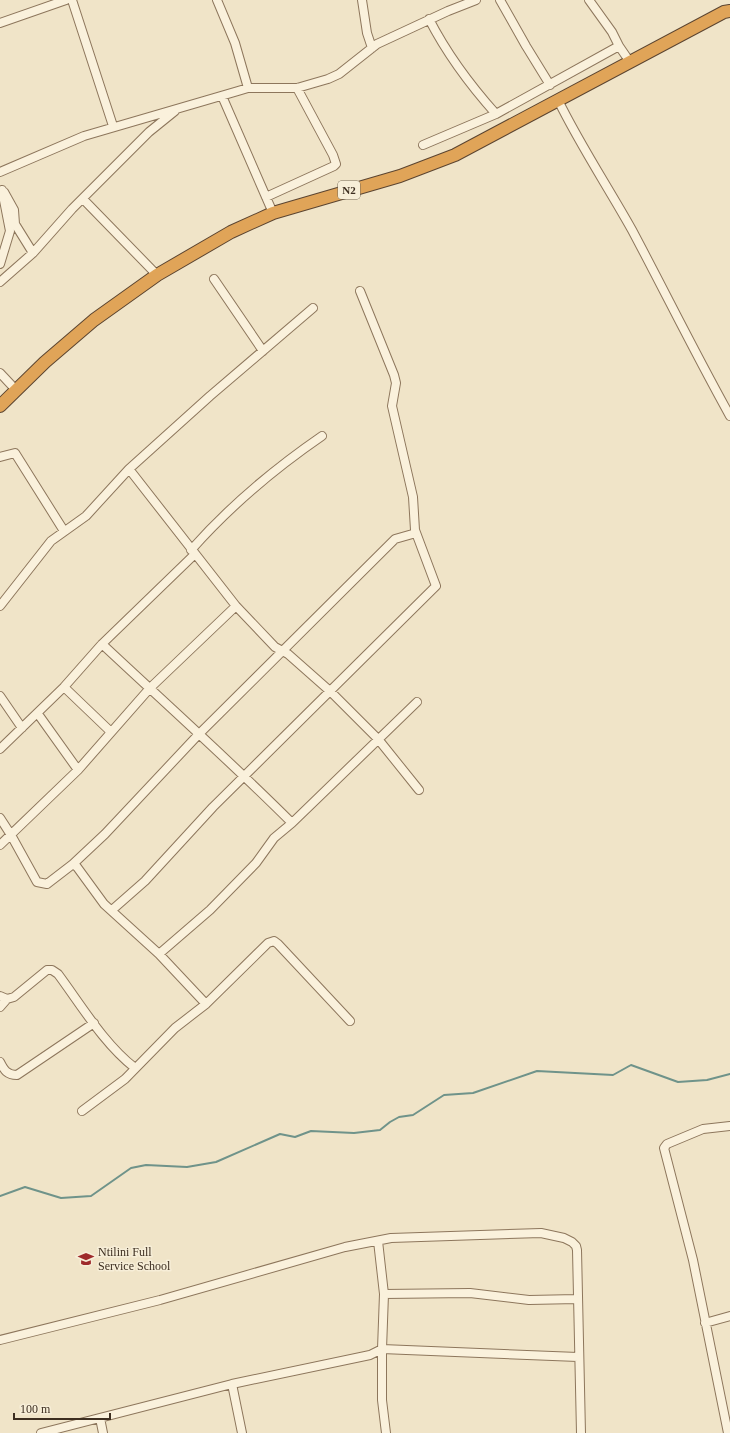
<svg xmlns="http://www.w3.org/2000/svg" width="730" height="1433" viewBox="0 0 730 1433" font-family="'Times New Roman',serif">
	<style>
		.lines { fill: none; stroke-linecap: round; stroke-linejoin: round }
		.stream { stroke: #6f938a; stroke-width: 2 }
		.minor-casing { stroke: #8d765c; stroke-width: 10 }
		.highway-casing { stroke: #5b4430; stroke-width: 14 }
		.minor { stroke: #faf1dc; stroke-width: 8 }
		.highway { stroke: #e0a458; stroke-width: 12 }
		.labels { text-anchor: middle; stroke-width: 3; stroke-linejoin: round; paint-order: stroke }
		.shield { fill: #f7eed8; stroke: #756857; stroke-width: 1 }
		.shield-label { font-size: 11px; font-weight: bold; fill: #3d2e20 }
		.poi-label { font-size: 12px; fill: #3d2e20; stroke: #f7eed8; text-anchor: start }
	</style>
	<rect width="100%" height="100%" fill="#f0e4c8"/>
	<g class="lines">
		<!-- stream -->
		<path class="stream" d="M 0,1196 L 25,1187 L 61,1198 L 91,1196 L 131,1168 L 146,1165 L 187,1167 L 216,1162 L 280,1134 L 295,1137 L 311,1131 L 354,1133 L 380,1130 L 390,1122 L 399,1117 L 413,1115 L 444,1095 L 473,1093 L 537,1071 L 613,1075 L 631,1065 L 678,1082 L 707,1080 L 730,1074"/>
		<defs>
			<path id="minor" d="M 72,0 L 113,126
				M 217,0 L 235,43 L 248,88
				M 362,0 L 367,33 L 372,48
				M 500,0 L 526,46 L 550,85
				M 589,0 L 612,32 L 619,46
				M 429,19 C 447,54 470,85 496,114
				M 0,23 L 66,0
				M 222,96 L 273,213
				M 558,100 C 580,145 608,187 632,230 C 665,292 696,355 730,416
				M 423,145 L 496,114 L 619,46 L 630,62
				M 0,172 L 84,136 L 238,91 L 248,88 L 297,88 L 328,79 L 339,74 L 377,44 L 448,11 L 476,0
				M 4,192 L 14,210 L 15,224 L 33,253
				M 266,197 L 334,166 L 336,164 L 333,155 L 297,88
				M 83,199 L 157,275
				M 0,264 L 10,231 L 2,190
				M 214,279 L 263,351
				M 0,282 L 33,253 L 72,209 L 149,132 L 175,111
				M 0,373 L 16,390
				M 0,457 L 15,453 L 64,531
				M 129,469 L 236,606 L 275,647 L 288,654 L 331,692 L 378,739 L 419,790
				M 191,550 C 230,506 274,469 322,436
				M 0,606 L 51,541 L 86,516 L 129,469 L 210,396 L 313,308
				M 102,644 C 165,703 230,761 292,823
				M 64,687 L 111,732
				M 0,696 L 22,728
				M 38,714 L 78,770
				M 0,749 L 64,687 L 102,644 L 195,554
				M 0,818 L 11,835 L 37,882 L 47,884 L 73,864 L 77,867 L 104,904 L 159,954 L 206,1004
				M 0,845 L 78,770 L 150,688 L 236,606
				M 73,864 L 105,834 L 198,735 L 395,539 L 416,533
				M 112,910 L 145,881 L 213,807 L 436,586 L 415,530 L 413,497 L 392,406 L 396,383 L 394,375 L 360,291
				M 159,954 L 210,910 L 256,863 L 274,838 L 292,823 L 417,702
				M 0,996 L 7,999 L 14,997 L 47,970 L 52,970 L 58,974 C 81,1005 104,1044 135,1068
				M 0,1007 L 7,999
				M 0,1062 C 4,1070 7,1075 17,1075 L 94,1023
				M 82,1111 L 125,1079 L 175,1028 L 206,1004 L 268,943 L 274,941 L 278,944 L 350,1021
				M 378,1241 L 384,1294 L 382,1349 L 578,1357
				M 384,1294 L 470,1293 L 529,1300 L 577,1299
				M 705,1323 L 730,1316
				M 0,1340 L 160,1300 L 345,1247 L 391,1238 L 541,1233 L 564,1238 L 572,1242 L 576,1246 L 577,1250 L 581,1433
				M 382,1349 L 382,1400 L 386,1433
				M 232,1384 L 242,1433
				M 100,1418 L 103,1433
				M 41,1433 L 232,1384 L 370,1355 L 382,1349
				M 728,1433 L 693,1260 L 664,1148 L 667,1144 L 703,1129 L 730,1126"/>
			<path id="highway" d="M 0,406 L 45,362 L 94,320 L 157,275 L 231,232 L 273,213 L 400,176 L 455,155 L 724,12 L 730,11"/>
		</defs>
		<!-- minor casing -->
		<use href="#minor" class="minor-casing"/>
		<!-- highway casing -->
		<use href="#highway" class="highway-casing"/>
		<!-- minor -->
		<use href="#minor" class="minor"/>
		<!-- highway -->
		<use href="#highway" class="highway"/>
	</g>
	<!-- icons -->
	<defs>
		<symbol id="school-bare" viewBox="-9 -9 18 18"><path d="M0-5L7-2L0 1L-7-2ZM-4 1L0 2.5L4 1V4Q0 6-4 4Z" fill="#9e2a2b" stroke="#f7eed8" stroke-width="2.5" paint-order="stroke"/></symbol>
	</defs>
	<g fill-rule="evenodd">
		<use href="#school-bare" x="75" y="1248" width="22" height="22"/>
	</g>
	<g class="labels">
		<!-- shield labels -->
		<rect class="shield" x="338" y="181" width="22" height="18" rx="3"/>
		<g class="shield-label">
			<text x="349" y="194">N2</text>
		</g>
		<!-- poi labels -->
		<g class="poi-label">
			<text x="98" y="1256">Ntilini Full<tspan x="98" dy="14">Service School</tspan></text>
		</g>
	</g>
	<!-- scale -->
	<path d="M14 1413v6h96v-6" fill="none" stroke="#3d2e20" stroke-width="2"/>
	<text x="20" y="1413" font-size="12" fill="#3d2e20" stroke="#f7eed8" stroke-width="3" paint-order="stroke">100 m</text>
</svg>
